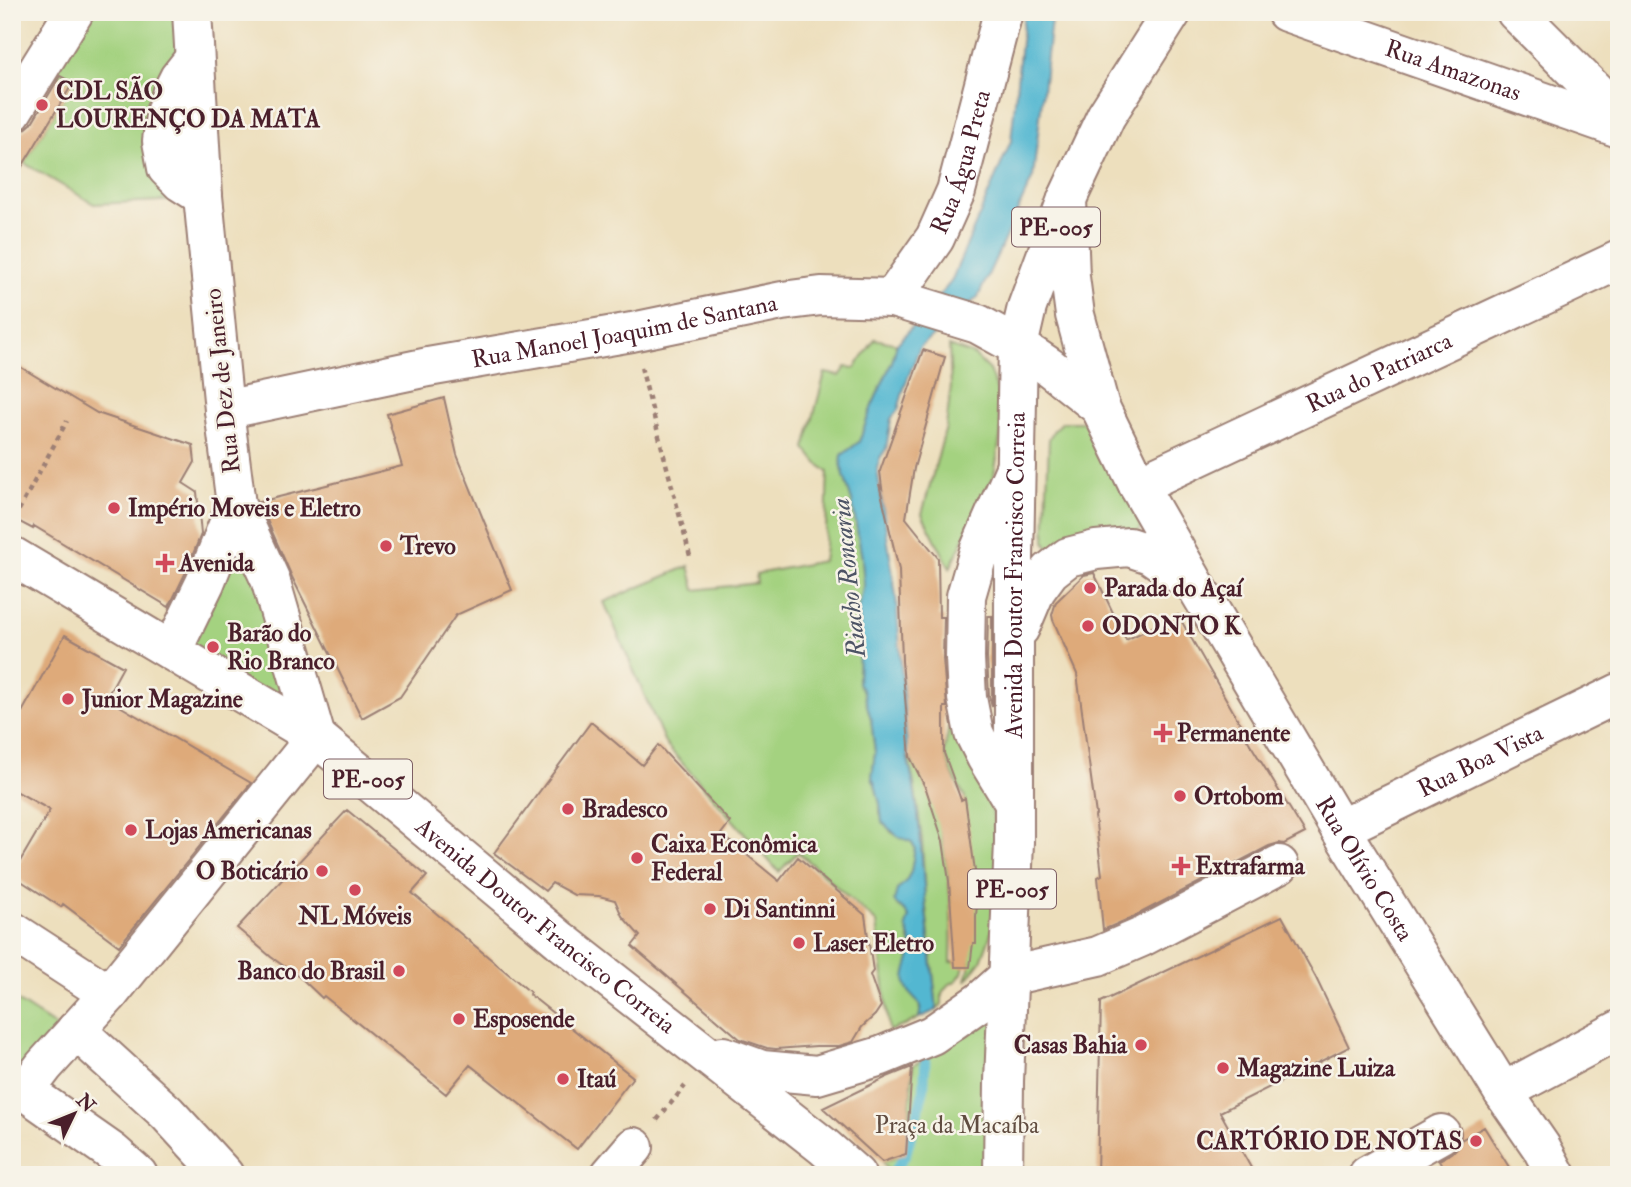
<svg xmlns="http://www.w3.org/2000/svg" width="1631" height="1187" viewBox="0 0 1631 1187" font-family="'IM FELL Double Pica',serif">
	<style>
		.green { fill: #a4d280; stroke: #777856; stroke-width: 2 }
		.water { fill: #53b7d1; stroke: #4e6b7e; stroke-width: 2 }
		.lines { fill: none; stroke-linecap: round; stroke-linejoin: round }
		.stream { stroke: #53b7d1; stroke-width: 10 }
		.building { fill: #deaa7a }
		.minor-casing { stroke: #9c7f74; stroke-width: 42 }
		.major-casing { stroke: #9c7f74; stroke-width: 42 }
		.path { stroke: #9c7f74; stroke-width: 4.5; stroke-dasharray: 5 5; stroke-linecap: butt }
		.minor { stroke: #fff; stroke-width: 38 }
		.major { stroke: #fff; stroke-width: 38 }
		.poi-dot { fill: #d1495b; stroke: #f7f3e8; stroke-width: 2.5 }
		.labels { text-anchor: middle; stroke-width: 5; stroke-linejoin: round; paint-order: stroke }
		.shield { fill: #f7f3e8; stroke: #7e5f64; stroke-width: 2 }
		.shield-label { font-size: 23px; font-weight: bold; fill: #4a1f2b }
		.street-label { font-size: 24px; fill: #4a1f2b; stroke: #f7f3e8 }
		.poi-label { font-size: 24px; font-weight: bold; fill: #4a1f2b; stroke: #f7f3e8; text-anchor: start }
		.park-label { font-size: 24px; fill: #604c40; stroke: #f7f3e8 }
		.water-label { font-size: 26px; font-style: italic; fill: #4d5465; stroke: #f7f3e8 }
	</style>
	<rect width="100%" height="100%" fill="#f7f3e8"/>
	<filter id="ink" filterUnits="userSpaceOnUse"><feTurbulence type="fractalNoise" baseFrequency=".0143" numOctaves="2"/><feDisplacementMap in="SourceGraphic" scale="14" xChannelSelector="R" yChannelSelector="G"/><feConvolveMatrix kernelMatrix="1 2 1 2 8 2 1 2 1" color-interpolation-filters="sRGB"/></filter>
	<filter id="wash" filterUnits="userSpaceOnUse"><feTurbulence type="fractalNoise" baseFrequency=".00686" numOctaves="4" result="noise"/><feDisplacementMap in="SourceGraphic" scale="28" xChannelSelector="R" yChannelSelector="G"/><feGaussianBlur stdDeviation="1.57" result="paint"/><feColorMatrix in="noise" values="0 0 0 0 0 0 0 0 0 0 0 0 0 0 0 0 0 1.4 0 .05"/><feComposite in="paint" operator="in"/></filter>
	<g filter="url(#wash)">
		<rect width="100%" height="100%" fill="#eddfbd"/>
		<!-- green -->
		<path class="green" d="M 84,12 L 177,12 L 182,200 L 94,204 L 24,163 L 72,84 L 47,68 Z
			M 875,339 L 897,344 L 892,362 L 872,406 L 859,442 L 842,455 L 841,466 L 852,501 L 862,558 L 864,585 L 858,610 L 860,624 L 858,683 L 863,691 L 871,719 L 875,752 L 872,778 L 875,784 L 880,804 L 880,813 L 891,832 L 912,842 L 915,848 L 911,872 L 906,881 L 897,890 L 897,906 L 906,911 L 909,917 L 909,938 L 912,945 L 907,988 C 916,997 923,1005 919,1018 L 906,1025 L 889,1031 L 877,923 L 798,852 L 779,872 L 666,745 L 604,602 L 689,566 L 695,590 L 757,583 L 756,574 L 823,561 C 828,531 826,502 828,472 L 817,463 L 805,448 L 825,373 L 840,376 L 846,367 L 855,368 Z
			M 949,346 L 974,355 L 989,370 L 997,391 L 1001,432 L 994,476 L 950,568 L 922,514 L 946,427 L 951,386 Z
			M 1063,422 L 1084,422 L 1089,428 L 1144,522 L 1138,533 L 1053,550 L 1048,547 L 1045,541 L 1049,439 L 1054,430 Z
			M 236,505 L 316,737 L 172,651 Z
			M 949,726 L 959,738 L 991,797 L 997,857 L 997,917 L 981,961 L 966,981 L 970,964 L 965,798 L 952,774 L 944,753 Z
			M 908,756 C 948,809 953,897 951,962 L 965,962 L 962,973 L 957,980 L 947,986 L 942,993 L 942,1004 L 937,1010 L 925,898 L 922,840 L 914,783 Z
			M 12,998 L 57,1027 L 12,1079 Z
			M 1008,1011 L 1005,1175 L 892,1175 L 883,1162 L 906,1154 L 913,1065 Z"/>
		<!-- water -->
		<path class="water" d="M 1024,12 L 1052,12 L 1033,177 L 978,297 L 920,347 L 905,385 L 898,410 L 891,419 L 886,449 L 880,458 L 877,468 L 896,596 L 908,760 C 920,806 921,852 925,898 C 928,936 933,973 937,1010 L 919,1018 C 924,998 913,1001 907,988 C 901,975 912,961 912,948 C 912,941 908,933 906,926 L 909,917 C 905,909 898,908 894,901 L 897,890 L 906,881 L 911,872 L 915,848 L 912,842 L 897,836 L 882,822 L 880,804 L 875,784 L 872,778 L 875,752 L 871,719 L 863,691 L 858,683 L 860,624 L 858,610 L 864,585 L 862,558 L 852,501 L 841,466 L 842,455 L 859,442 L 872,406 L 892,362 L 897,344 L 951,282 L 1011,141 Z"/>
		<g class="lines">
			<!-- stream -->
			<path class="stream" d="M 895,1170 L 906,1154 L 924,1089 L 926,1046"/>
		</g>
		<g id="blocks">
			<!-- building -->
			<path class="building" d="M 60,76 L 73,83 L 12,183 L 12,134 L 23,131 L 31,124 Z
				M 923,350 L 945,357 L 914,468 L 906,518 L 938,558 L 939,617 L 944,617 L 943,659 L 947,707 L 944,707 L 944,753 L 961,800 L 965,798 L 978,893 L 976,916 L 976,943 L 973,943 L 970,967 L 955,967 L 949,881 L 943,841 L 926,789 L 910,757 L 902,661 L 899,570 L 879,484 L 882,488 L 880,471 Z
				M 12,362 L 97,413 L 193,445 L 195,462 L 183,483 L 197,492 L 201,534 L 185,574 L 169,607 L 34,526 L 33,529 L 12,518 Z
				M 444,398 L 457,455 L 512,590 L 456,615 L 400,697 L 362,718 L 292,577 L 259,502 L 402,466 L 387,414 Z
				M 1094,573 L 1126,640 L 1178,615 L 1241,725 L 1239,726 L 1305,833 L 1284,844 L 1279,843 L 1269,846 L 1133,917 L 1103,930 L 1098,877 L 1102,875 L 1095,816 L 1096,815 L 1077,674 L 1053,620 L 1052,615 L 1056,602 L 1084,575 Z
				M 988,616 L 992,616 L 992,707 L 989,695 L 987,658 Z
				M 65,635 L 123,667 L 106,698 L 251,783 L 119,946 L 63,904 L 61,907 L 12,875 L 50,810 L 12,789 L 12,730 Z
				M 591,722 L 642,765 L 658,745 L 730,822 L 721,834 L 779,881 L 798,857 L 865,915 L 873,971 L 870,975 L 881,1006 L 875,1015 L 862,1027 L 853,1042 L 839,1046 L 816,1046 L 776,1049 L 767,1048 L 740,1039 L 632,946 L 640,936 L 622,916 L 615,900 L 599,896 L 574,895 L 552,883 L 545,891 L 494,853 Z
				M 347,810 L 427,876 L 412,893 L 530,992 L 529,994 L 633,1077 L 577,1149 L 470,1065 L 446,1094 L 324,996 L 322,998 L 302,979 L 271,957 L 237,928 Z
				M 1282,916 L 1316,978 L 1349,1047 L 1220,1112 L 1255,1175 L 1097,1175 L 1101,1002 Z
				M 912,1067 L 906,1154 L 882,1162 L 823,1108 L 887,1077 Z
				M 1484,1127 L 1514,1175 L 1448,1175 L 1439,1160 L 1452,1153 L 1459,1146 L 1461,1140 Z"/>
		</g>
	</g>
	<g filter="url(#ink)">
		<use href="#blocks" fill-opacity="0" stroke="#9c7f74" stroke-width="2"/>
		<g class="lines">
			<defs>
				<g id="minor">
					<path id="s1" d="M 1286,12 L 1619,128"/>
					<path d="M 1516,12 L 1619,115"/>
					<path d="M 194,59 L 179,78 L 172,92 L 166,110 L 162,141 L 167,168 L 181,182 L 203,196"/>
					<path d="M 12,112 L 74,12"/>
					<path id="s2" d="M 1067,199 L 1070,277 L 1075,315 L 1100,407 L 1138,485 L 1196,586 L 1340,829 L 1503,1092 L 1541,1147 L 1556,1175"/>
					<path id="s3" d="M 893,298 L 935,238 L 956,191 L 1003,12"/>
					<path id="s4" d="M 224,410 L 428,367 L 632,332 L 782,301 L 821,296 L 893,298 L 978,324 L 1018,346 L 1048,366 L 1100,407"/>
					<path id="s5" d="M 1138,485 L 1619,260"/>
					<path d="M 172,651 L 205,583 L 236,505"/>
					<path d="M 1014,803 L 986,757 L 974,733 L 967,698 L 965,658 L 966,596 L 979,551 L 1016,466"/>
					<path id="s6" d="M 1340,829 L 1619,693"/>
					<path d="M 12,931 L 109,994"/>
					<path d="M 1009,976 L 1098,956 L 1142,937 L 1279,865"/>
					<path d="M 76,1030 L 167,1113 L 224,1175"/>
					<path d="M 12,1082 L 112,1152 L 138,1175"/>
					<path d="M 25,1091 L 44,1066 L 109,994 L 316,737 L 270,579 L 236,505 L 224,410 L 203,196 L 192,12"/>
					<path d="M 1503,1092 L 1619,1030"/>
					<path d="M 610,1175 L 634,1147"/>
					<path d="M 1368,1175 L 1441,1134"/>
				</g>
				<g id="major">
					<path id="s7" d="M 12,556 L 316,737 L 560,940 L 823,1146 L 856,1175"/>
					<path d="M 1020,628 L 1036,590 L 1050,571 L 1068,557 L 1096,550 L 1129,547 L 1150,554 L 1196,586"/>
					<path d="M 723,1056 L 762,1070 L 817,1075 L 881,1056 L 932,1035 L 981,1001 L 1009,976"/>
					<path id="s8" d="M 1003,1175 L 1004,1081 L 1014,842 L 1014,560 L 1018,346 L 1027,307 L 1067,199 L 1106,116 L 1172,12"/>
				</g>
			</defs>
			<!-- minor casing -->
			<use href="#minor" class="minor-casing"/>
			<!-- major casing -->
			<use href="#major" class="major-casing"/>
			<!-- path -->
			<path class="path" d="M 641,367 L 690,556
				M 14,519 L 67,421
				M 657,1120 L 685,1086"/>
			<!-- minor -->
			<use href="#minor" class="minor"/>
			<!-- major -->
			<use href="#major" class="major"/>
		</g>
	</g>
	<!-- markers -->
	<g class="poi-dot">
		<circle cx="42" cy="105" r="7"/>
		<circle cx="114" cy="508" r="7"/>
		<circle cx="386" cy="546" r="7"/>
		<path d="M161.5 552.5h7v7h7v7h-7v7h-7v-7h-7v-7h7z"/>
		<circle cx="1090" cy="588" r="7"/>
		<circle cx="1088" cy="626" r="7"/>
		<circle cx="213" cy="647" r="7"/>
		<circle cx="68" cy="699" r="7"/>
		<path d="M1159.5 722.5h7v7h7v7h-7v7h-7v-7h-7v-7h7z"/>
		<circle cx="1180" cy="796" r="7"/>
		<circle cx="568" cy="809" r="7"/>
		<circle cx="131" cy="830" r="7"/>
		<circle cx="637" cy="858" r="7"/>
		<path d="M1177.5 855.5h7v7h7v7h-7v7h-7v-7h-7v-7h7z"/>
		<circle cx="322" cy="871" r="7"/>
		<circle cx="355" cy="890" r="7"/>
		<circle cx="710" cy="909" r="7"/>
		<circle cx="799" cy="943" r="7"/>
		<circle cx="399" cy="971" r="7"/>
		<circle cx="459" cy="1019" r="7"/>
		<circle cx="1141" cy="1045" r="7"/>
		<circle cx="1223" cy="1068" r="7"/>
		<circle cx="563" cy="1079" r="7"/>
		<circle cx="1476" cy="1141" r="7"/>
	</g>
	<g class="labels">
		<!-- shield labels -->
		<g class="shield">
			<rect x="1012" y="207.5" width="88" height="39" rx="5"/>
			<rect x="324" y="759.5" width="88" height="39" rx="5"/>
			<rect x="968" y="869.5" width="88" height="39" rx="5"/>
		</g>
		<g class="shield-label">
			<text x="1056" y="235">PE-005</text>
			<text x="368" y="787">PE-005</text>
			<text x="1012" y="897">PE-005</text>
		</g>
		<!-- street labels -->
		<g class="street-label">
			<text dy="8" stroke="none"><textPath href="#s1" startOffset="177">Rua Amazonas</textPath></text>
			<text dy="8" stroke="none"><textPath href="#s3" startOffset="154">Rua Água Preta</textPath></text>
			<text dy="8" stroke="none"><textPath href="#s4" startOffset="408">Rua Manoel Joaquim de Santana</textPath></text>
			<text dy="8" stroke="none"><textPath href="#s5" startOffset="266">Rua do Patriarca</textPath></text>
			<text transform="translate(222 381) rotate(-96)" y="8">Rua Dez de Janeiro</text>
			<text dy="8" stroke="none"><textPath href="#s8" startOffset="600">Avenida Doutor Francisco Correia</textPath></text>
			<text dy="8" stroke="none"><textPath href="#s6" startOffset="156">Rua Boa Vista</textPath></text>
			<text dy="8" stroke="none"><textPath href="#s2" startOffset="744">Rua Olívio Costa</textPath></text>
			<text dy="8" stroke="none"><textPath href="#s7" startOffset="651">Avenida Doutor Francisco Correia</textPath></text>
		</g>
		<!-- poi labels -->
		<g class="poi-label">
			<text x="56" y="99">CDL SÃO<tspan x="56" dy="28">LOURENÇO DA MATA</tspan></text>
			<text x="128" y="516">Império Moveis e Eletro</text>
			<text x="400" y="554">Trevo</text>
			<text x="179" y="571">Avenida</text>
			<text x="1104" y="596">Parada do Açaí</text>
			<text x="1102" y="634">ODONTO K</text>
			<text x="227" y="641">Barão do<tspan x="227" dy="28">Rio Branco</tspan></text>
			<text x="82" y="707">Junior Magazine</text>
			<text x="1177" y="741">Permanente</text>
			<text x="1194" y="804">Ortobom</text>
			<text x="582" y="817">Bradesco</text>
			<text x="145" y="838">Lojas Americanas</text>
			<text x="651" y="852">Caixa Econômica<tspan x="651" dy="28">Federal</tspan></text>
			<text x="1195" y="874">Extrafarma</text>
			<text x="308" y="879" text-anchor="end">O Boticário</text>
			<text x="724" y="917">Di Santinni</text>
			<text x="355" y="924" text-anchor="middle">NL Móveis</text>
			<text x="813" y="951">Laser Eletro</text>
			<text x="385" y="979" text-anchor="end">Banco do Brasil</text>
			<text x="473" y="1027">Esposende</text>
			<text x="1127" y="1053" text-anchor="end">Casas Bahia</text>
			<text x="1237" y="1076">Magazine Luiza</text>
			<text x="577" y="1087">Itaú</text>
			<text x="1462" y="1149" text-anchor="end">CARTÓRIO DE NOTAS</text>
		</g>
		<!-- park labels -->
		<g class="park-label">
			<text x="957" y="1133">Praça da Macaíba</text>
		</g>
		<!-- water labels -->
		<g class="water-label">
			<text transform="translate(848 578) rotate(-96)" y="9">Riacho Roncaria</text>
		</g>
	</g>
	<!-- margin -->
	<rect width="1631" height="1187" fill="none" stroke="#f7f3e8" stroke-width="42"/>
	<!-- north arrow -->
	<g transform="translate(74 1114) rotate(47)" stroke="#f7f3e8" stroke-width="5" paint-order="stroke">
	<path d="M0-5L12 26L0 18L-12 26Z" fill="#4a1f2b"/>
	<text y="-10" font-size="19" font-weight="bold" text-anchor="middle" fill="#4a1f2b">N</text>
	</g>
</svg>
